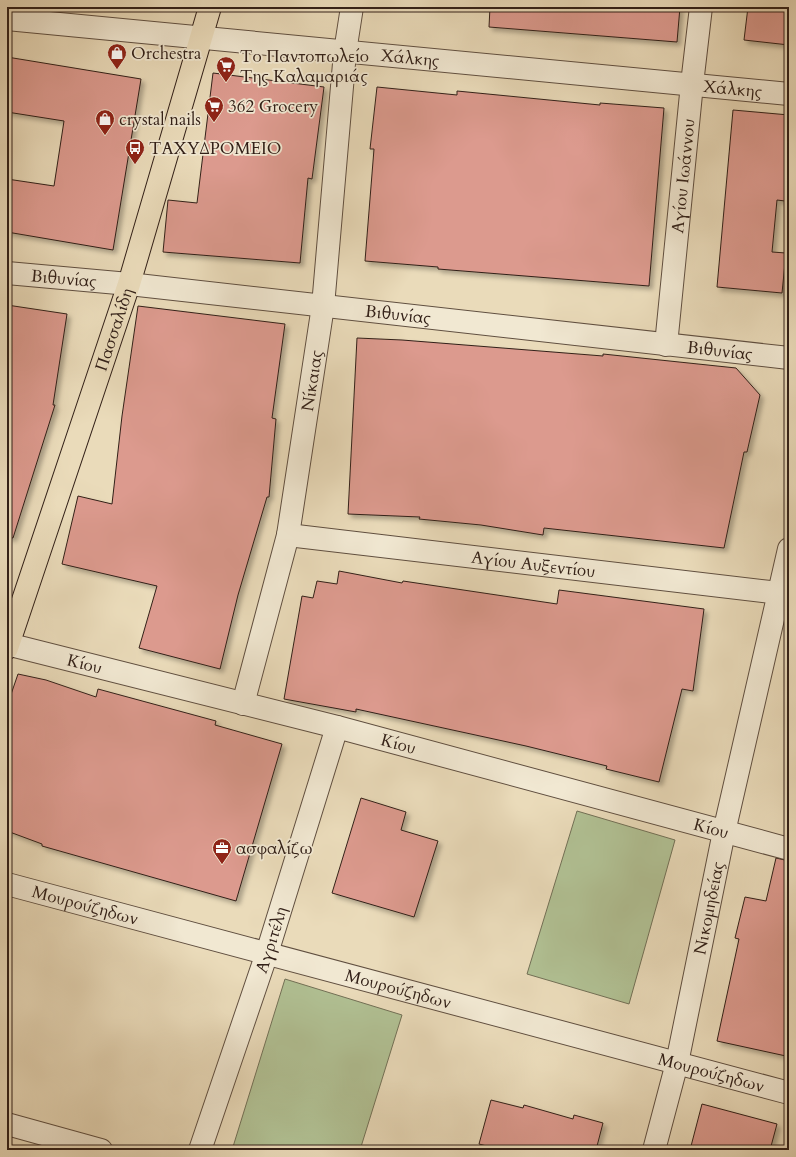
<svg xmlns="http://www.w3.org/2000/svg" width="796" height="1157" viewBox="0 0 796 1157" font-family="Cardo,serif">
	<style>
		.green { fill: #b1c194; stroke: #727056 }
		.building { fill: #dc9a8e; stroke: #322018; filter: url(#shadow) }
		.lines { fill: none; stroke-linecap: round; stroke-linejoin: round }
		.minor-casing { stroke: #604f40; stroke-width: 24 }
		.major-casing { stroke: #322018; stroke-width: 24 }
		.minor { stroke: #f1e8d2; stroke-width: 22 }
		.major { stroke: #eadbba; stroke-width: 22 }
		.labels { text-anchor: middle; stroke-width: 3.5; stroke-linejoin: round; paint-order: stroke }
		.poi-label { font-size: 17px; fill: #322018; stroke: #f1e8d2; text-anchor: start }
		.street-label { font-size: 17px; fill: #322018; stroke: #f1e8d2 }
	</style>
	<defs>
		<filter id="shadow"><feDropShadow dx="3.5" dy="3.5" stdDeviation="2" flood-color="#0004"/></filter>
	</defs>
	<rect width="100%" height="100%" fill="#eadbba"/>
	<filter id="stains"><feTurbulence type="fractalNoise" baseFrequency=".005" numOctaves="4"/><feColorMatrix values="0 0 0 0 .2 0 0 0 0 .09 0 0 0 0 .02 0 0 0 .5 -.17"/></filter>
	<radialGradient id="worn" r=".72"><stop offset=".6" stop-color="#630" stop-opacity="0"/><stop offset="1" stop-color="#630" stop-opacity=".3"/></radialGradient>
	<!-- green -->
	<path class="green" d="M 577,811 L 675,840 L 629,1004 L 527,974 Z
		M 285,979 L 402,1015 L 360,1150 L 232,1150 Z"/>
	<!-- building -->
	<path class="building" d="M 490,7 L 680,7 L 677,42 L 489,27 Z
		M 748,7 L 789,7 L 789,45 L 744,40 Z
		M 7,57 L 141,79 L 113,250 L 7,232 L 7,179 L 54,186 L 64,121 L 7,112 Z
		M 213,73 L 324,87 L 312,179 L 308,178 L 300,263 L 163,252 L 168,200 L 197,203 Z
		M 377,87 L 457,95 L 457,91 L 600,105 L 600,103 L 664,108 L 649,286 L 438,269 L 438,267 L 365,261 L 374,149 L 370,149 Z
		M 733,110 L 789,115 L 789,174 L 787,174 L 785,201 L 777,200 L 772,252 L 786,253 L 782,293 L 717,287 Z
		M 7,305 L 67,314 L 53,405 L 55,405 L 13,538 L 7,537 Z
		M 138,306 L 285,324 L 272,418 L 276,419 L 269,497 L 267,497 L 238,595 L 220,669 L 139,648 L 157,586 L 62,564 L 78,496 L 112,504 L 122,416 Z
		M 357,338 L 402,340 L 603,356 L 603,354 L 736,368 L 760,395 L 747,452 L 744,452 L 724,548 L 544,528 L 543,535 L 481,525 L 419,519 L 420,517 L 348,514 Z
		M 339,571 L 402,583 L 403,581 L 557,604 L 559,590 L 704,609 L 693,691 L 682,689 L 659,782 L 606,769 L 607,766 L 526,746 L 356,709 L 356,712 L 284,699 L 302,596 L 313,598 L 317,581 L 337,584 Z
		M 18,674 L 46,680 L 96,697 L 98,689 L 216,721 L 215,725 L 282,744 L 236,901 L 42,846 L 42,844 L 7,831 L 7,706 Z
		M 361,798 L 406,812 L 401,830 L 438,841 L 414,917 L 332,893 Z
		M 776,858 L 789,861 L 789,1041 L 786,1056 L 717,1041 L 739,939 L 735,938 L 745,897 L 766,901 Z
		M 491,1100 L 523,1108 L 524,1105 L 573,1119 L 574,1115 L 603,1123 L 596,1150 L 502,1150 L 479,1144 Z
		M 702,1104 L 777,1124 L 770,1150 L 690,1150 Z"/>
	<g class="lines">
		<defs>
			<g id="minor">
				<path id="s1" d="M 7,19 L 789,94"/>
				<path id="s2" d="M 7,273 L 129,284 L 789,358"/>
				<path id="s3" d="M 666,345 L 692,84 L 701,7"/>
				<path id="s4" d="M 288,535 L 779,593"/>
				<path id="s5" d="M 7,644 L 337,727 L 789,849"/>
				<path id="s6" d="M 243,704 L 288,535 L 323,306 L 345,52 L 352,7"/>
				<path id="s7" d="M 7,884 L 789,1093"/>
				<path d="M 7,1124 L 101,1150"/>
				<path id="s8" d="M 200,1150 L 267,953 L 337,727"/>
				<path id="s9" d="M 654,1150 L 677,1063 L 724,832 L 789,549"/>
			</g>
			<g id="major">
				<path id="s10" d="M 7,648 L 129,284 L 210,7"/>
			</g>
		</defs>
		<!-- minor casing -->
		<use href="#minor" class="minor-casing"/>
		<!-- major casing -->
		<use href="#major" class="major-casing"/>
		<!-- minor -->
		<use href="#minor" class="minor"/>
		<!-- major -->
		<use href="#major" class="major"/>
	</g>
	<!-- icons -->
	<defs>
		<symbol id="shop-pin" viewBox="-11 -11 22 30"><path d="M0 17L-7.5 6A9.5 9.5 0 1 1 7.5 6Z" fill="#8f2418" stroke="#f1e8d2"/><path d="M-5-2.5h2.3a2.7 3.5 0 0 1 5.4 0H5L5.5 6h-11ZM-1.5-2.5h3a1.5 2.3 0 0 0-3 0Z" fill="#fff"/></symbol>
		<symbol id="supermarket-pin" viewBox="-11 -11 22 30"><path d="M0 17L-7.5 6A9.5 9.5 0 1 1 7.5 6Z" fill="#8f2418" stroke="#f1e8d2"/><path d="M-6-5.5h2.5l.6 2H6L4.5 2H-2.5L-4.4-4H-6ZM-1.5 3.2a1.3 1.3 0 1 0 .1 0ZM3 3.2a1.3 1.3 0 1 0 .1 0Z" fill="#fff"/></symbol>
		<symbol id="bus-pin" viewBox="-11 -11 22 30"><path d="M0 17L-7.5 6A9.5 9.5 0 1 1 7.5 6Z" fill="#8f2418" stroke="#f1e8d2"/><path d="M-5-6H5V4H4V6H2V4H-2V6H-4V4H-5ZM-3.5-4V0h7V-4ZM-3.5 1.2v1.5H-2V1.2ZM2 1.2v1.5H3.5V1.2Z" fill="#fff"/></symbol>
		<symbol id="office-pin" viewBox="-11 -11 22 30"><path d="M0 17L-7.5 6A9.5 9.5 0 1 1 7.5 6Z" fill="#8f2418" stroke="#f1e8d2"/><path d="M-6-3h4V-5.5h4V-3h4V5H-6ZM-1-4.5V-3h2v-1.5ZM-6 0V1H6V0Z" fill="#fff"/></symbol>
	</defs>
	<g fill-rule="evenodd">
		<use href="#shop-pin" x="106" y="42" width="22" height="30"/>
		<use href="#supermarket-pin" x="215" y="55" width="22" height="30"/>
		<use href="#supermarket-pin" x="203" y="95" width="22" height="30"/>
		<use href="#shop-pin" x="94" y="108" width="22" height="30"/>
		<use href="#bus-pin" x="124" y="137" width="22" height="30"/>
		<use href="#office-pin" x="211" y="837" width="22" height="30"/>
	</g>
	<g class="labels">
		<!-- poi labels -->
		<g class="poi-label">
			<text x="131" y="59">Orchestra</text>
			<text x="240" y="62">Το Παντοπωλείο<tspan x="240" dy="20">Της Καλαμαριάς</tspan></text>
			<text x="228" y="112">362 Grocery</text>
			<text x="119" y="125">crystal nails</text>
			<text x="149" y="154">ΤΑΧΥΔΡΟΜΕΙΟ</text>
			<text x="236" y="854">ασφαλίζω</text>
		</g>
		<!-- street labels -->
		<g class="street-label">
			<text dy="6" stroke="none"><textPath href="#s1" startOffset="405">Χάλκης</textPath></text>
			<text dy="6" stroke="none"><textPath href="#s1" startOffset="729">Χάλκης</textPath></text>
			<text dy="6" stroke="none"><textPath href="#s3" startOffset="170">Αγίου Ιωάννου</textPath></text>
			<text dy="6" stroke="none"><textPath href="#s2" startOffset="57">Βιθυνίας</textPath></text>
			<text dy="6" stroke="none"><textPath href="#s2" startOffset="393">Βιθυνίας</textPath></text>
			<text dy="6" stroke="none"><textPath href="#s10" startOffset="336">Πασσαλίδη</textPath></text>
			<text dy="6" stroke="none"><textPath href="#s2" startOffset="717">Βιθυνίας</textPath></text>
			<text dy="6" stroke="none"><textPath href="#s6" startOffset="331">Νίκαιας</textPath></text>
			<text dy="6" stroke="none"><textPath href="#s4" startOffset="247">Αγίου Αυξεντίου</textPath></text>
			<text dy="6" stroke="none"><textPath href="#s5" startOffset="80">Κίου</textPath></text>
			<text dy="6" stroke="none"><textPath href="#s5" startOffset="404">Κίου</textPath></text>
			<text dy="6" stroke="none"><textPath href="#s5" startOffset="728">Κίου</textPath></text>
			<text dy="6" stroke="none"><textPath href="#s7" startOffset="81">Μουρούζηδων</textPath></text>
			<text dy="6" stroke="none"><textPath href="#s9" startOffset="248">Νικομηδείας</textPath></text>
			<text dy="6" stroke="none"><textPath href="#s8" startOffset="222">Αγριτέλη</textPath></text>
			<text dy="6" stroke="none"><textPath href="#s7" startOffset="405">Μουρούζηδων</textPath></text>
			<text dy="6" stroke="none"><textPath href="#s7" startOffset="729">Μουρούζηδων</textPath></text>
		</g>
	</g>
	<!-- margin -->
	<rect width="796" height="1157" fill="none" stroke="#eadbba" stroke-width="24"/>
	<rect x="8" y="8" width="780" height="1141" fill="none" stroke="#322018" stroke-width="2"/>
	<rect x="12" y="12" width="772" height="1133" fill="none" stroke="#322018"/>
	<rect width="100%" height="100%" filter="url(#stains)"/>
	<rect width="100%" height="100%" fill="url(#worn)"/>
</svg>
